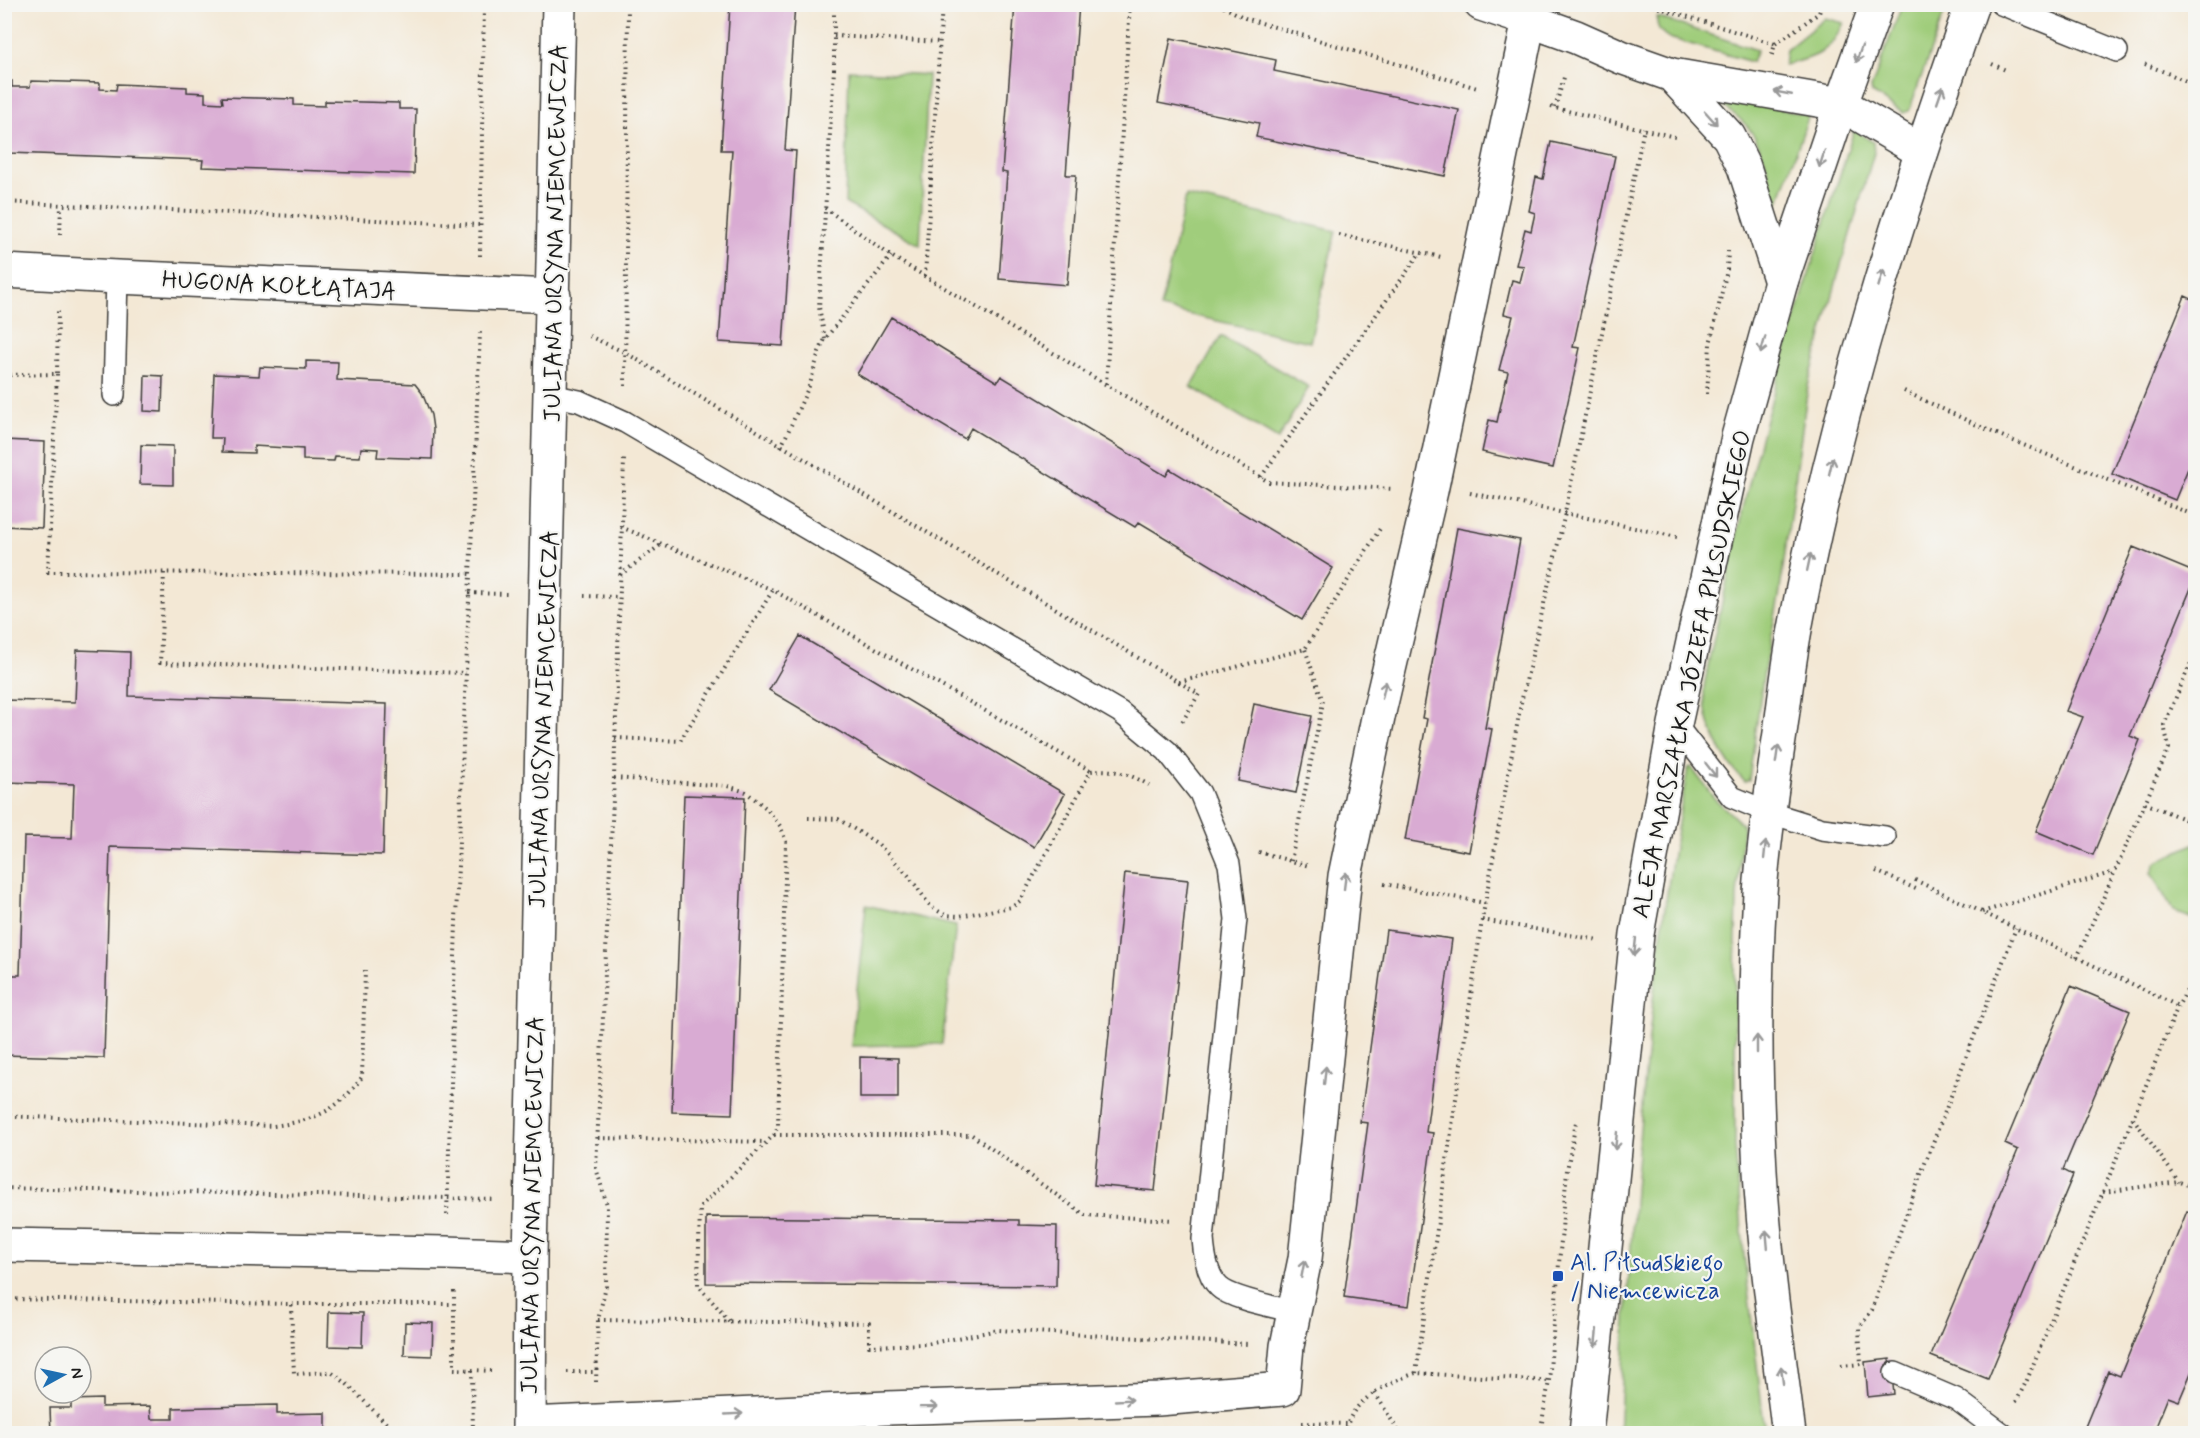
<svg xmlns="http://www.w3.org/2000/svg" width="2200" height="1438" viewBox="0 0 2200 1438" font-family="Mynerve,sans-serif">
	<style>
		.green { fill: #a0cd7b; stroke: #5e744c; stroke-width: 1.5 }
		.building { fill: #d9abd3 }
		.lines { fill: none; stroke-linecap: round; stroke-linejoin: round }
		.lane-casing { stroke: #3c3b38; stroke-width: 24 }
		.street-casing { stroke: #3c3b38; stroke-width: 36 }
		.secondary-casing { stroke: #3c3b38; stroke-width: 36 }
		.path { stroke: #3c3b38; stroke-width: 4; stroke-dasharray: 1.5 4.5; stroke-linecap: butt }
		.lane { stroke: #fff; stroke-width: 21 }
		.street { stroke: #fff; stroke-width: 33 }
		.secondary { stroke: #fff; stroke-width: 33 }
		.oneway { stroke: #999 }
		.transit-dot { fill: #1a4fb4; stroke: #f6f6f2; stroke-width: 2 }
		.labels { text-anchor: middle; stroke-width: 4.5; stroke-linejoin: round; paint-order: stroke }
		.street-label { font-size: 24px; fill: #1c1c1c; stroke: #f6f6f2 }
		.transit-label { font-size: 24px; fill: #164399; stroke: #f6f6f2; text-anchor: start }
	</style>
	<rect width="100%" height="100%" fill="#f6f6f2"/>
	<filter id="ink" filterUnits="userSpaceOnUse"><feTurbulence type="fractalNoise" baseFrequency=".0167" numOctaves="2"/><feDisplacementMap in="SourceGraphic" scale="12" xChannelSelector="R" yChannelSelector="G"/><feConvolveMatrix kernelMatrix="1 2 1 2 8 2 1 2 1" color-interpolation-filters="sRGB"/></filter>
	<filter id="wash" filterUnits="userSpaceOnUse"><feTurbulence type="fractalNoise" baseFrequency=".008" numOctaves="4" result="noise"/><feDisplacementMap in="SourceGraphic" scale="24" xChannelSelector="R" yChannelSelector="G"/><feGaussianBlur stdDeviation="1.35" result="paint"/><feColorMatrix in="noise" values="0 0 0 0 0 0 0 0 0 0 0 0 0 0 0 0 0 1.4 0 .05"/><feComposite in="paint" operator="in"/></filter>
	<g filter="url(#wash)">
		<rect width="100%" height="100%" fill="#f3e8d5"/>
		<!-- green -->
		<path class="green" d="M 1902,5 L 1947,5 L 1909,111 L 1903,113 L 1872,93 L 1871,88 Z
			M 1657,17 L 1757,50 L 1752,62 L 1669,38 C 1660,32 1656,28 1657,17 Z
			M 1825,18 L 1844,23 C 1829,54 1815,58 1784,65 L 1786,50 Z
			M 849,70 L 928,75 L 920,245 L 845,203 Z
			M 1707,95 L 1809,115 L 1778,204 L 1774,202 C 1770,175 1763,140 1741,120 C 1731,111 1718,103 1707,95 Z
			M 1854,130 L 1873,142 L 1874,153 L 1840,268 L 1808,386 L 1779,597 L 1764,671 L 1749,780 L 1745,782 C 1722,759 1705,727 1704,693 C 1703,685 1707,675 1708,666 C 1713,640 1720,613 1726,586 C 1757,431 1807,281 1854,130 Z
			M 1186,196 L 1336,231 L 1310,342 L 1160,308 Z
			M 1221,336 L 1309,387 L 1278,439 L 1191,387 Z
			M 1691,767 L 1714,798 L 1742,824 L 1743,828 L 1737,896 L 1735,974 L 1735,1147 L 1744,1255 L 1765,1433 L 1619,1433 C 1632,1211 1646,987 1688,768 Z
			M 2195,843 L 2195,920 L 2173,911 L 2151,873 L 2155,863 Z
			M 866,905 L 956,926 L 942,1044 L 851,1046 Z"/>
		<g id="blocks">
			<!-- building -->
			<path class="building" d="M 730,4 L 795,4 L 785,150 L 796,151 L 783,346 L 719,342 L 732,150 L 721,150 Z
				M 1015,4 L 1079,4 L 1066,175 L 1076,175 L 1067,285 L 999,279 L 1007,173 L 1002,172 Z
				M 1171,38 L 1276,60 L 1274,71 L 1459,110 L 1445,176 L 1256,137 L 1259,123 L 1158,103 Z
				M 4,80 L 12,81 L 12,87 L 30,87 L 31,81 L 100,83 L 100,89 L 116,90 L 117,84 L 187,87 L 187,92 L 205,93 L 205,102 L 223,103 L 222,97 L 294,99 L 294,105 L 325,106 L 325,101 L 399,103 L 399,109 L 416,109 L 414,174 L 202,167 L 203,160 L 9,153 L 9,143 L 4,143 Z
				M 1551,142 L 1615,156 L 1573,347 L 1580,348 L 1553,468 L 1482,452 L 1489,420 L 1497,422 L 1508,372 L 1499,370 L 1513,316 L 1504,314 L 1512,280 L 1520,282 L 1524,266 L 1516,265 L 1525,229 L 1531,231 L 1535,213 L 1529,211 L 1536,177 L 1543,179 Z
				M 2185,296 L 2196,301 L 2196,449 L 2175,500 L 2112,474 Z
				M 891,317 L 997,382 L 1001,376 L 1166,476 L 1170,469 L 1333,568 L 1302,620 L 1139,522 L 1135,527 L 971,428 L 965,439 L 857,374 Z
				M 306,361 L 338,362 L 337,380 L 415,384 L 422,393 L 431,415 L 433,429 L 432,459 L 377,457 L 378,449 L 361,448 L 360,457 L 335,456 L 334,461 L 303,460 L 303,449 L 254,446 L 254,453 L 222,452 L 223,438 L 211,438 L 214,374 L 259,376 L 260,367 L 306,369 Z
				M 145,375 L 163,376 L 162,412 L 144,411 Z
				M 5,440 L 45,442 L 42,528 L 5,526 Z
				M 141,445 L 173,446 L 173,485 L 140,484 Z
				M 1457,528 L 1520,540 L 1485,728 L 1492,729 L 1469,852 L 1405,840 L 1427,719 L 1422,718 Z
				M 2133,547 L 2196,573 L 2196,576 L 2130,736 L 2140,740 L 2093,855 L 2036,831 L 2083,717 L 2066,711 Z
				M 800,636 L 1065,794 L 1034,847 L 769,690 Z
				M 77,650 L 130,652 L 129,696 L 387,704 L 383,855 L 110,847 L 104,1058 L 4,1055 L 4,975 L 20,975 L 24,837 L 72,838 L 74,784 L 4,782 L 4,700 L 75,702 Z
				M 1254,704 L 1312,716 L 1296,793 L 1238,781 Z
				M 684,795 L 745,797 L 732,1114 L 672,1112 Z
				M 1125,873 L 1188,880 L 1155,1191 L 1094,1185 Z
				M 1386,930 L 1452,939 L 1426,1132 L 1433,1133 L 1409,1306 L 1344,1297 L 1368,1123 L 1360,1122 Z
				M 2071,986 L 2130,1011 L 2063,1170 L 2073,1175 L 1988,1379 L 1931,1356 L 2018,1150 L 2005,1144 Z
				M 860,1057 L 898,1058 L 898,1098 L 860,1098 Z
				M 2187,1211 L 2196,1215 L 2196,1361 L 2179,1401 L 2168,1397 L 2153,1434 L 2082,1434 L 2108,1371 L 2120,1376 Z
				M 706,1217 L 1019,1220 L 1019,1225 L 1057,1226 L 1056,1286 L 706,1283 Z
				M 329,1312 L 363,1313 L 362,1347 L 328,1346 Z
				M 405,1322 L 433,1323 L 432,1356 L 404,1355 Z
				M 1890,1359 L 1894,1394 L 1868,1397 L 1865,1362 Z
				M 102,1399 L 102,1407 L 150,1406 L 151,1419 L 173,1419 L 173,1408 L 277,1405 L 277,1414 L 326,1413 L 326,1434 L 51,1434 L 50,1408 L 71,1408 L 71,1400 Z"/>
		</g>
	</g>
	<g filter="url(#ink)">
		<use href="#blocks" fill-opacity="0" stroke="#3c3b38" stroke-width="1.5"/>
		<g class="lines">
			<defs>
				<path id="lane" d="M 2001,4 L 2117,51
					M 114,395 L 117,277
					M 551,395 L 579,401 L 625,422 L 1120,712 L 1167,751 L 1200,793 L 1229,864 L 1236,919 L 1203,1239 C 1204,1253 1207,1276 1219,1287 C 1231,1299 1277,1307 1294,1312
					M 1675,724 L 1732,797 L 1768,812 L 1822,829 L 1885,837
					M 1895,1373 L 1956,1399 L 2003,1434"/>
				<path id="street" d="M 1481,4 L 1529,20 L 1576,37 L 1621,57 L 1672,75 L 1841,104 L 1921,151
					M 1672,75 L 1729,137 L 1744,167 L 1781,282
					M 4,271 L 117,277 L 554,296
					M 4,1245 L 446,1253 L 530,1256
					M 529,1424 L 887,1408 L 1158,1399 L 1283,1389 L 1287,1346 L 1305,1259 L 1345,876 L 1380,708 L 1431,491 L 1529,20
					M 529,1434 L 530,1256 L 559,4"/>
				<path id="secondary" d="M 1586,1434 L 1637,934 L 1675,724 L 1738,437 L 1781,282 L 1841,104 L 1877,4
					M 1789,1434 C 1778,1346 1765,1259 1760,1171 C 1755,1079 1754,985 1760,893 C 1764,839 1772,786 1780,733 C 1785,697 1789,660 1796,624 C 1835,413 1901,207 1972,4"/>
			</defs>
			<!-- lane casing -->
			<use href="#lane" class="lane-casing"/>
			<!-- street casing -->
			<use href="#street" class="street-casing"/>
			<!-- secondary casing -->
			<use href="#secondary" class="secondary-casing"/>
			<!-- path -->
			<path class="path" d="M 1218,4 L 1245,18 L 1477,88
				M 1647,4 L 1775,44
				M 834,36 L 940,42
				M 1772,55 L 1775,44 L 1819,13 L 1822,4
				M 1992,64 L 2008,71
				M 2145,64 L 2196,85
				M 1551,107 L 1675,137
				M 1555,108 L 1565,74
				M 4,202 L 480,225
				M 825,208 L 891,256 L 1269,482 L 1393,489
				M 60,235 L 61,205
				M 1339,235 L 1441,257
				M 480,256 L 484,4
				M 925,276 L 942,4
				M 589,336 L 626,353 L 1199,694 L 1182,722
				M 825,339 L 819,307 L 834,70 L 834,4
				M 57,374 L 48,572 L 470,574
				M 4,375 L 57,374 L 58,311
				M 1106,384 L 1130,4
				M 625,386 L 628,4
				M 1904,391 L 1992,432 L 2196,516
				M 1707,394 L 1710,344 L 1727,270 L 1728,251
				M 781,447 L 810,384 L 819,352 L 825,339 L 891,256
				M 1261,477 L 1420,253
				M 1470,493 L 1677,537
				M 621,527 L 773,590 L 1091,771
				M 164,573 L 160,663 L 466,673
				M 620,575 L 662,544
				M 469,593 L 507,594
				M 584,596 L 619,597
				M 1179,682 L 1305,649 L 1381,527
				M 615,738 L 680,741 L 773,590
				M 614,778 L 727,786 L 746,792 L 766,808 L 781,827 L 786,842 L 778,1126 L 774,1135 L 700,1207 L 698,1285 L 730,1322
				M 2145,803 L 2196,824
				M 808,818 L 838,819 L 878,844 L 908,875 L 931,907 L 945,915 L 959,916 L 1012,907 L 1020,901 L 1091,771 C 1112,768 1130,774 1149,785
				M 1259,852 L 1309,866
				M 1291,861 L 1323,702 L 1305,649
				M 1876,871 L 1916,889
				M 1915,880 L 2178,1006
				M 1384,884 L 1485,903
				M 1982,912 L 2114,872
				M 1482,920 L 1599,940
				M 2077,958 L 2169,748 L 2164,725 L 2196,651
				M 4,1116 L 273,1126 C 313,1121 337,1112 362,1077 L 365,970
				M 2133,1118 L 2179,1182
				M 774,1135 L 972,1135 L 1085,1215 L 1174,1220
				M 598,1138 L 766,1142
				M 4,1188 L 493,1199
				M 2103,1192 L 2179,1182 L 2196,1188
				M 447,1215 L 457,890 L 480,332
				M 454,1291 L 454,1369 L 491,1371
				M 4,1299 L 291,1304 L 454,1304
				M 291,1305 L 294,1374 L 331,1372 L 346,1383 L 397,1434
				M 598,1320 L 869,1323 L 869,1346 L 927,1344 L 998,1330 L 1248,1344
				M 1841,1366 L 1861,1364 L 1859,1328 L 1872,1310 L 1922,1171 L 2016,928
				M 472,1370 L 473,1434
				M 567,1372 L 596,1372
				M 1416,1373 L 1482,920 L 1521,703 L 1565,513 L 1644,128
				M 596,1382 L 598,1320 L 606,1286 L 607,1205 L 596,1168 L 614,778 L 624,459
				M 1375,1393 L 1400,1434
				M 2016,1402 L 2027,1380 L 2178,1006 L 2190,985 L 2196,982
				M 1302,1423 L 1346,1424
				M 1264,1432 L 1277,1433 L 1277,1429
				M 1346,1434 C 1347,1401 1390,1382 1416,1373 L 1549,1381
				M 1540,1434 L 1549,1381 L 1567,1170 L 1576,1122"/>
			<!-- lane -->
			<use href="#lane" class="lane"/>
			<!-- street -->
			<use href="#street" class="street"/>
			<!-- secondary -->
			<use href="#secondary" class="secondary"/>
		</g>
		<!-- one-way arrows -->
		<defs><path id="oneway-shaft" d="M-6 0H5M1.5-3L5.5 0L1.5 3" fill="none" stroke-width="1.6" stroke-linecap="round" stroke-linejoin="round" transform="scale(1.5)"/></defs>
		<g class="oneway">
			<use href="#oneway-shaft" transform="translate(1859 54) rotate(110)"/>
			<use href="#oneway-shaft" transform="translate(1783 93) rotate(-169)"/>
			<use href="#oneway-shaft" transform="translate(1940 95) rotate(-71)"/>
			<use href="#oneway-shaft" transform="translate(1711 118) rotate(48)"/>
			<use href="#oneway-shaft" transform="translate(1822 159) rotate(108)"/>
			<use href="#oneway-shaft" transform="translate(1881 278) rotate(-73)"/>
			<use href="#oneway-shaft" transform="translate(1763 345) rotate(106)"/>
			<use href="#oneway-shaft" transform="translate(1831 466) rotate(-77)"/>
			<use href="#oneway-shaft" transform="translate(1809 562) rotate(-78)"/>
			<use href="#oneway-shaft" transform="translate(1384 690) rotate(-77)"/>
			<use href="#oneway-shaft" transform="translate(1777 754) rotate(-82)"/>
			<use href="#oneway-shaft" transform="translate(1711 770) rotate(52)"/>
			<use href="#oneway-shaft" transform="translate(1765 850) rotate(-84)"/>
			<use href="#oneway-shaft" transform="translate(1345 881) rotate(-83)"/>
			<use href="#oneway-shaft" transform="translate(1635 947) rotate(96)"/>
			<use href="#oneway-shaft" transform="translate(1757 1044) rotate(-90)"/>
			<use href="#oneway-shaft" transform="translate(1325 1075) rotate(-84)"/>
			<use href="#oneway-shaft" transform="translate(1616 1141) rotate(96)"/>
			<use href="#oneway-shaft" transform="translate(1767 1239) rotate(-95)"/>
			<use href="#oneway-shaft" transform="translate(1303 1269) rotate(-79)"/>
			<use href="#oneway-shaft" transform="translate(1596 1338) rotate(96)"/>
			<use href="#oneway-shaft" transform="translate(1782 1375) rotate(-97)"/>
			<use href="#oneway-shaft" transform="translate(1124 1400) rotate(-3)"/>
			<use href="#oneway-shaft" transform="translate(929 1407) rotate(-1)"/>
			<use href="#oneway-shaft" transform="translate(734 1414) rotate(-3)"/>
		</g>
	</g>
	<!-- markers -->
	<rect class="transit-dot" x="1552" y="1270" width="12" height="12" rx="3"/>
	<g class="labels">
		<!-- street labels -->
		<g class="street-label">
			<text transform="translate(555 233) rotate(-89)" y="8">JULIANA URSYNA NIEMCEWICZA</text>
			<text transform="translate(279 285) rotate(3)" y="8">HUGONA KOŁŁĄTAJA</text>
			<text transform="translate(1691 674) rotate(-78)" y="8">ALEJA MARSZAŁKA JÓZEFA PIŁSUDSKIEGO</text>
			<text transform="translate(543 719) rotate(-88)" y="8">JULIANA URSYNA NIEMCEWICZA</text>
			<text transform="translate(532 1205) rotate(-89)" y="8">JULIANA URSYNA NIEMCEWICZA</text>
		</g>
		<!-- transit labels -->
		<g class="transit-label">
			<text x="1570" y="1270">Al. Piłsudskiego<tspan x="1570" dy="28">/ Niemcewicza</tspan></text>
		</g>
	</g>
	<!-- margin -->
	<rect width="2200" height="1438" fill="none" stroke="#f6f6f2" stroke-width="24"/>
	<!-- north arrow -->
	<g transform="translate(63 1375) rotate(82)"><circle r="28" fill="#f6f6f2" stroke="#9f9f9c" stroke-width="1.5"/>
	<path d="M0-4.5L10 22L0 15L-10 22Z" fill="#1f6fb2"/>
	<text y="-9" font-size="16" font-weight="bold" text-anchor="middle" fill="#1c1c1c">N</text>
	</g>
</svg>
